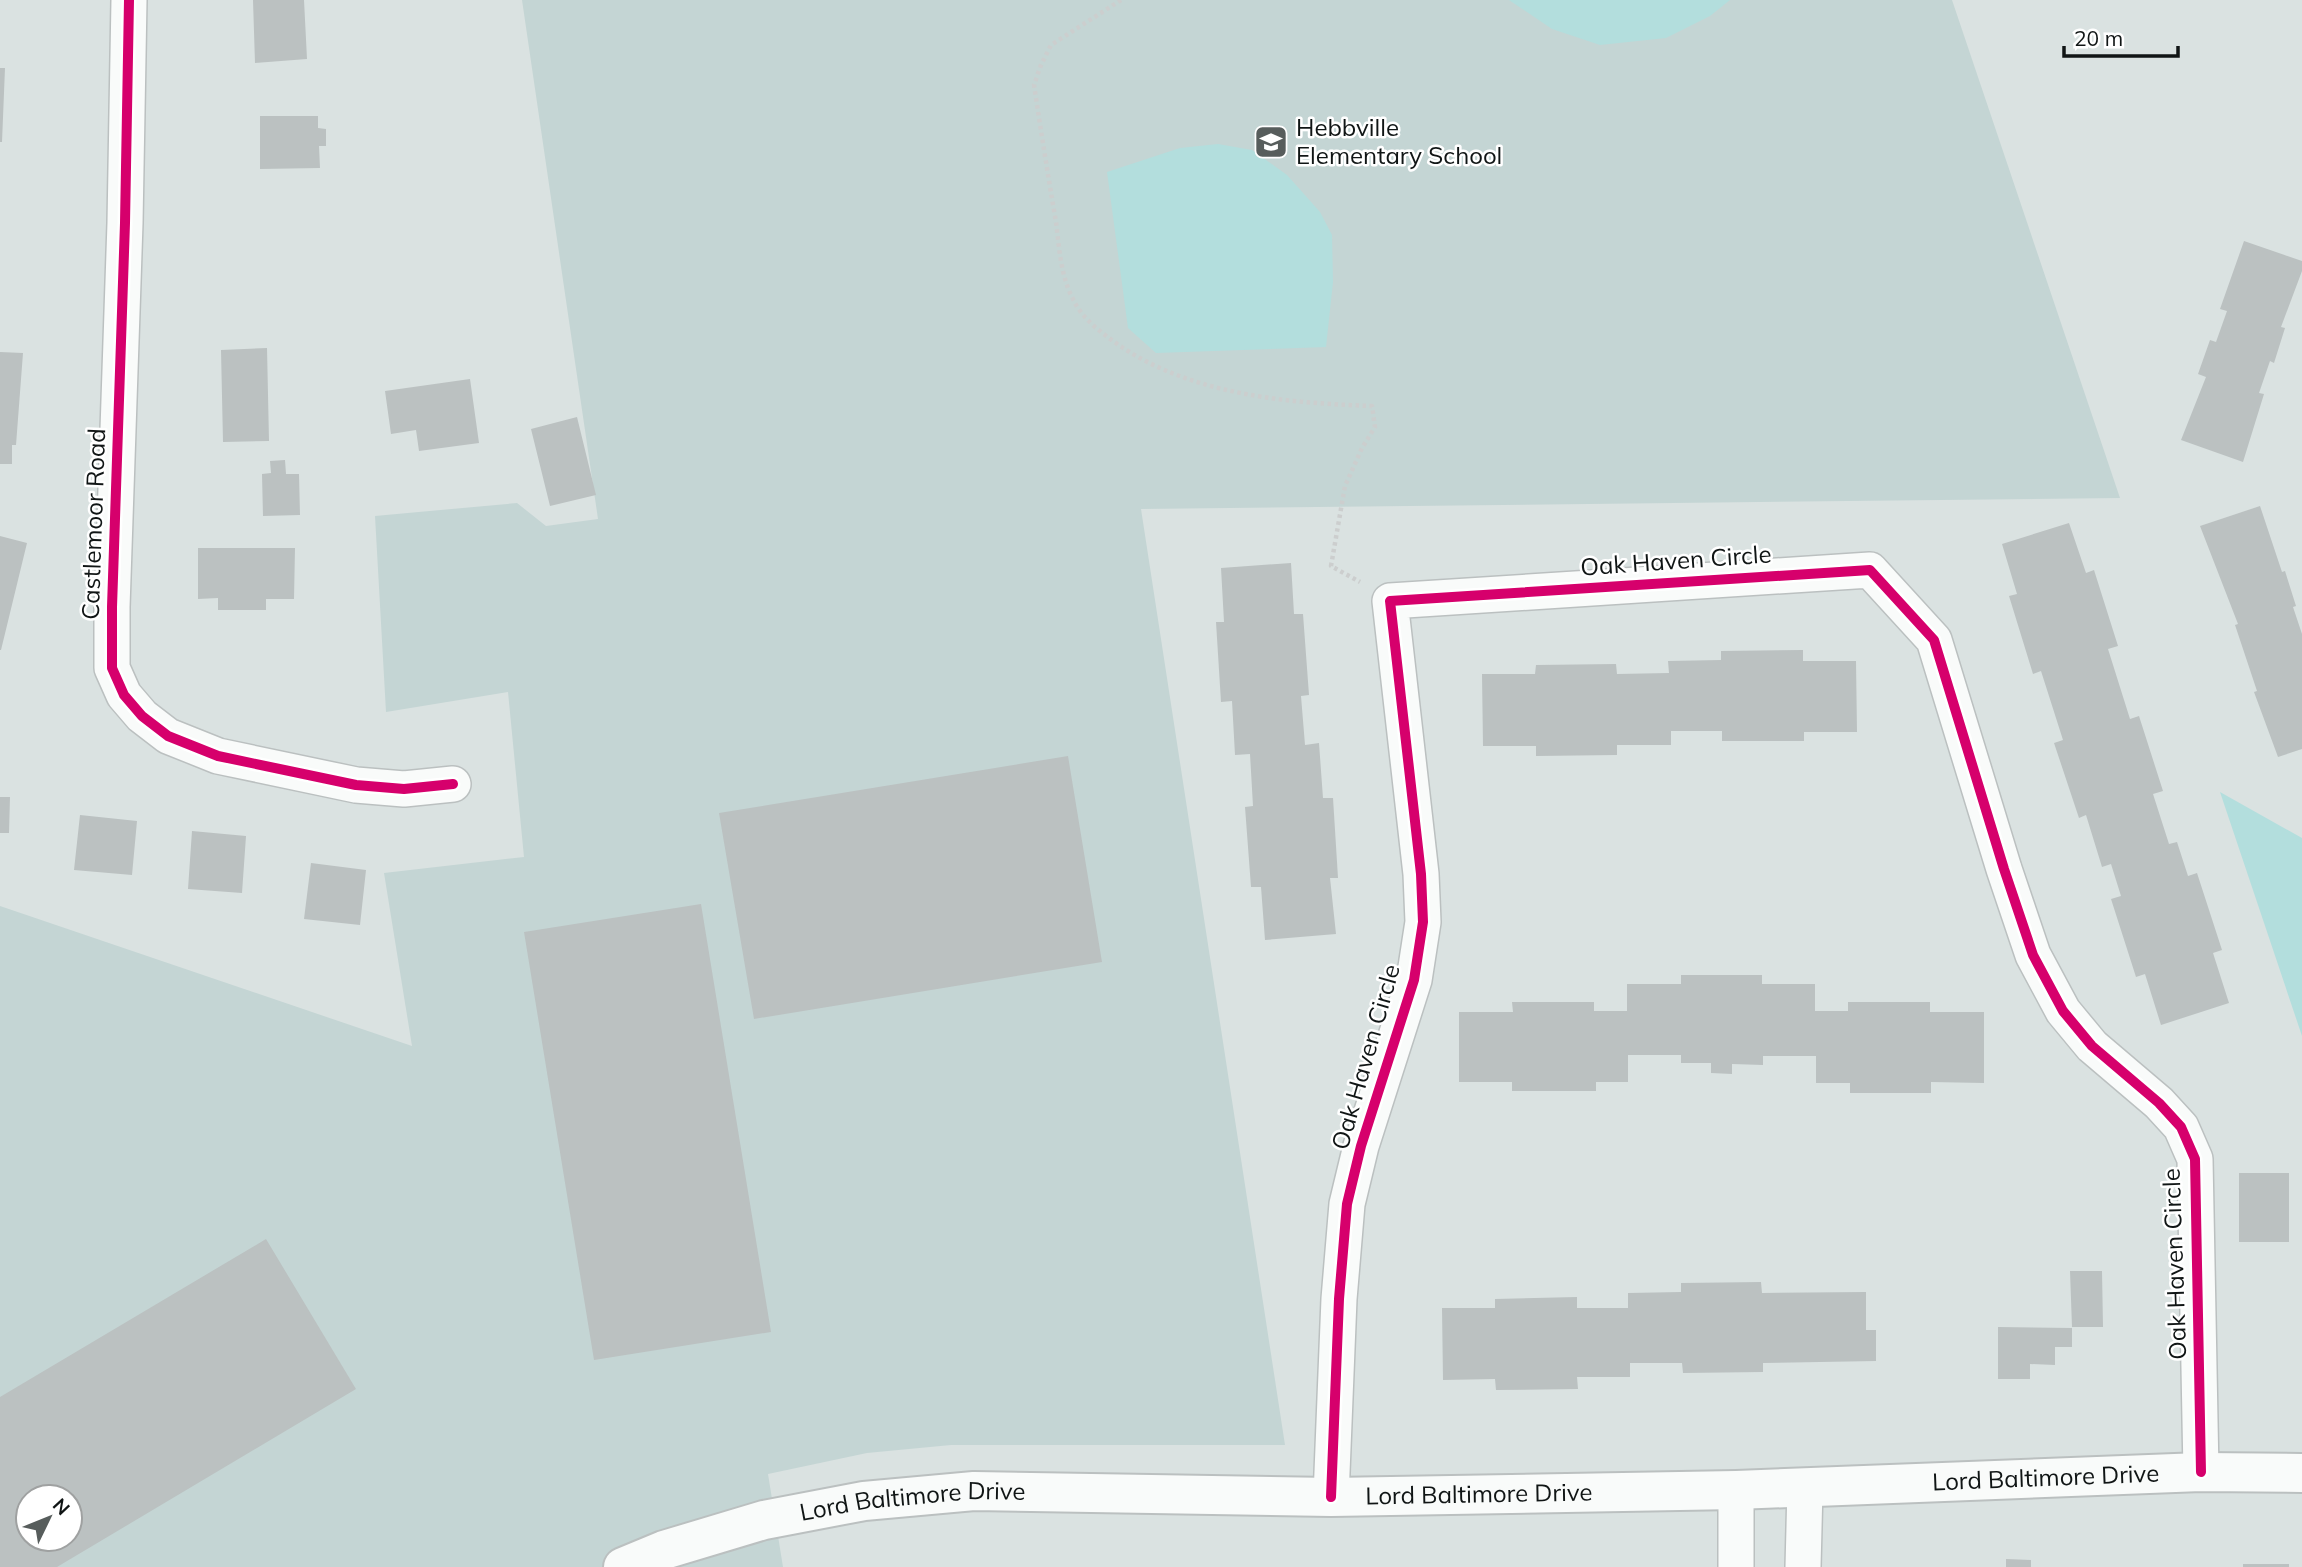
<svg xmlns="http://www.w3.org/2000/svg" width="2302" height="1567" viewBox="0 0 2302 1567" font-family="Mulish,sans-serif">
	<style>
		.built { fill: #c4d5d4; fill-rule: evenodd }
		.green { fill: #b3dedd }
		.building { fill: #bbc1c1; fill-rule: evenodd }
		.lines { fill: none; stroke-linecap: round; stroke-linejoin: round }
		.minor-casing { stroke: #bbc0c0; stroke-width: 38 }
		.secondary-casing { stroke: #bbc0c0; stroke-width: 42 }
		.path { stroke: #cccece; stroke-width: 4.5; stroke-dasharray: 3.5 3.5; stroke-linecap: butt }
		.minor { stroke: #f9fbfa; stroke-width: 35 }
		.secondary { stroke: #f9fbfa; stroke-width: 38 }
		.cycleway-casing { stroke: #fff; stroke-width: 15 }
		.cycleway { stroke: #d6006c; stroke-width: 10 }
		.labels { text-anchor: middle; stroke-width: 5; stroke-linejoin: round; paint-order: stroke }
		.poi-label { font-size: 24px; fill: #101515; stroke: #fff; text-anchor: start }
		.street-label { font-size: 24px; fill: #101515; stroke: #fff }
	</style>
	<rect width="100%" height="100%" fill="#dae2e1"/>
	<!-- built -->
	<path class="built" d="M 522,0 L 1952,0 L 2120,498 L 1141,509 L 1285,1445 L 951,1445 L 867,1453 L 768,1474 L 783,1567 L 0,1567 L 0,906 L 412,1046 L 384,873 L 524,857 L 508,692 L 386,712 L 375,516 L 517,503 L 546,526 L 598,519 ZM 28,1497 L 70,1497 L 70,1539 L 28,1539 Z"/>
	<!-- green -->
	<path class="green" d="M 1509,0 L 1730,0 L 1710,16 L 1666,38 L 1600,45 L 1552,29 Z
		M 1218,144 L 1252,150 L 1287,175 L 1320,212 L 1332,235 L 1333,282 L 1326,347 L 1156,353 L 1128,328 L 1107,172 L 1180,148 Z
		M 2220,792 L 2302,838 L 2302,1036 Z"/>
	<!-- building -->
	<path class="building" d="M 253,0 L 304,0 L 307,59 L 255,63 Z
		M 0,68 L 5,68 L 2,142 L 0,142 Z
		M 260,116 L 318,116 L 318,128 L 326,129 L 326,146 L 319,146 L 320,168 L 260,169 Z
		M 2244,241 L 2302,261 L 2302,271 L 2281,327 L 2285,328 L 2274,363 L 2270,361 L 2259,393 L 2264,394 L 2243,462 L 2181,440 L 2206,377 L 2198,374 L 2210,340 L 2216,342 L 2227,311 L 2220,309 Z
		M 267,348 L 269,441 L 223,442 L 221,350 Z
		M 0,352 L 23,353 L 16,445 L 12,445 L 12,464 L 0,464 Z
		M 470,379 L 479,443 L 419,451 L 416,430 L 391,434 L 385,391 Z
		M 577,417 L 596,495 L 550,506 L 531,429 Z
		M 285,460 L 286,474 L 299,474 L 300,515 L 263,516 L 262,474 L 271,473 L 270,461 Z
		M 2260,506 L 2282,572 L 2285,571 L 2296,606 L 2293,607 L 2302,634 L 2302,749 L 2278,757 L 2254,692 L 2257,691 L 2235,625 L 2238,624 L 2200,526 Z
		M 2069,523 L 2086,573 L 2094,570 L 2118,646 L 2108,649 L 2130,719 L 2139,716 L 2163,791 L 2153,794 L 2169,844 L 2177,842 L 2188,876 L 2197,873 L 2222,950 L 2213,953 L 2229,1003 L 2161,1025 L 2145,974 L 2136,977 L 2111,899 L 2121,896 L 2111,864 L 2102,867 L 2086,815 L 2079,818 L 2054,743 L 2063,740 L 2041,671 L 2033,674 L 2009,596 L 2017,594 L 2002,544 Z
		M 0,536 L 27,543 L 1,650 L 0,650 Z
		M 198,548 L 295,548 L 294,599 L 266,599 L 266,610 L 218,610 L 218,598 L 198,599 Z
		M 1291,563 L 1294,614 L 1303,614 L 1309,695 L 1301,696 L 1305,745 L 1319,743 L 1323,798 L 1333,798 L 1338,878 L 1330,878 L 1336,934 L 1265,940 L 1261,887 L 1251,887 L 1245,807 L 1253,806 L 1250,754 L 1235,755 L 1232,701 L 1221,702 L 1216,622 L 1224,622 L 1221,568 Z
		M 1803,650 L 1803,661 L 1856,661 L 1857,732 L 1804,732 L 1804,741 L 1722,741 L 1722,731 L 1671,731 L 1671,745 L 1617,745 L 1617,755 L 1536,756 L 1536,746 L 1483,746 L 1482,674 L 1535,674 L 1536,665 L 1616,664 L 1617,674 L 1669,673 L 1668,661 L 1721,660 L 1721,651 Z
		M 1068,756 L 1102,962 L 754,1019 L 719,813 Z
		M 0,797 L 10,797 L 9,833 L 0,833 Z
		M 80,815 L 137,821 L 132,875 L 74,870 Z
		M 192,831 L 246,836 L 242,893 L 188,889 Z
		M 311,863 L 366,870 L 360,925 L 304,919 Z
		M 701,904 L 771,1332 L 594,1360 L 524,932 Z
		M 1681,975 L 1762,975 L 1762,984 L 1815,984 L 1815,1011 L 1848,1011 L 1848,1002 L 1930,1002 L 1930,1012 L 1984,1012 L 1984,1083 L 1931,1082 L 1931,1093 L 1850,1093 L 1850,1083 L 1816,1083 L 1816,1056 L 1763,1056 L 1763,1065 L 1732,1064 L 1732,1074 L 1711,1073 L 1711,1063 L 1681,1063 L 1681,1055 L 1628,1055 L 1628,1082 L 1596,1082 L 1596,1091 L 1512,1091 L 1512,1082 L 1459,1082 L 1459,1012 L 1513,1012 L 1512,1002 L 1594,1002 L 1594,1011 L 1627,1011 L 1627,984 L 1681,984 Z
		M 2239,1173 L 2289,1173 L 2289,1242 L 2239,1242 Z
		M 266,1239 L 356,1389 L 57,1567 L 0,1567 L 0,1397 ZM 28,1497 L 70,1497 L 70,1539 L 28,1539 Z
		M 2070,1271 L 2102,1271 L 2103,1327 L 2072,1327 Z
		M 1761,1282 L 1762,1293 L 1866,1292 L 1866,1330 L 1876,1330 L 1876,1361 L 1763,1363 L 1763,1372 L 1683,1373 L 1682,1363 L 1630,1363 L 1630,1377 L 1577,1377 L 1578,1389 L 1496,1390 L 1495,1379 L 1443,1380 L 1442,1308 L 1495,1308 L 1495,1299 L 1577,1297 L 1577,1308 L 1628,1308 L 1628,1293 L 1681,1292 L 1681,1283 Z
		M 1998,1327 L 2072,1328 L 2072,1347 L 2055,1347 L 2055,1365 L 2030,1364 L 2030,1379 L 1998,1379 Z
		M 2006,1559 L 2031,1560 L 2031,1567 L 2006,1567 Z
		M 2243,1564 L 2289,1564 L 2289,1567 L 2243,1567 Z"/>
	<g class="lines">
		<defs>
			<path id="minor" d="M 129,0 L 125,223 L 112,607 L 112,668 L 124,695 L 142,716 L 168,736 L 218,756 L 356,785 L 404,789 L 453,784
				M 1736,1490 L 1736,1567
				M 1331,1497 L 1339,1299 L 1347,1204 L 1361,1146 L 1414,980 L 1423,922 L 1421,874 L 1390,601 L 1870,570 L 1934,640 L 2004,869 L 2033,955 L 2063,1011 L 2092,1046 L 2159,1103 L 2181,1127 L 2195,1159 L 2201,1472
				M 1803,1567 L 1805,1488"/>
			<g id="secondary">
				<path id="s1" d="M 623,1567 L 664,1550 L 764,1520 L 864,1501 L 974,1491 L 1331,1497 L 1736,1490 L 2201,1472 L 2302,1473"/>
			</g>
		</defs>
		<!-- minor casing -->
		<use href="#minor" class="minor-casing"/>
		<!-- secondary casing -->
		<use href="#secondary" class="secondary-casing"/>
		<!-- path -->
		<path class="path" d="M 1121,0 L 1051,45 L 1041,65 L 1034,85 C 1041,131 1048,176 1056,222 C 1059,247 1061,277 1073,299 C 1081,317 1098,330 1113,341 C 1186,394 1284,403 1372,406 L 1375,427 L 1362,448 L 1345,486 L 1331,566 L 1360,582"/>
		<!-- minor -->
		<use href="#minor" class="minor"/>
		<!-- secondary -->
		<use href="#secondary" class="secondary"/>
		<defs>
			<path id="cycleway" d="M 129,0 L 125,223 L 112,607 L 112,668 L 124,695 L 142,716 L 168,736 L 218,756 L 356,785 L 404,789 L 453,784
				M 1331,1497 L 1339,1299 L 1347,1204 L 1361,1146 L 1414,980 L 1423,922 L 1421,874 L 1390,601 L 1870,570 L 1934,640 L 2004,869 L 2033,955 L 2063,1011 L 2092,1046 L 2159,1103 L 2181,1127 L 2195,1159 L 2201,1472"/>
		</defs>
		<!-- cycleway casing -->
		<use href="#cycleway" class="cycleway-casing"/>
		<!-- cycleway -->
		<use href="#cycleway" class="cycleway"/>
	</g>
	<!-- icons -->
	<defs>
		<symbol id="school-square" viewBox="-11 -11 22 22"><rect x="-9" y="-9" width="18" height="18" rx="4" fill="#575d5c" stroke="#fff"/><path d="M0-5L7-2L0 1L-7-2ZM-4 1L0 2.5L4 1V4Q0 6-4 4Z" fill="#fff"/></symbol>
	</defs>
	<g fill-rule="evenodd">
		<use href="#school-square" x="1252" y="123" width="38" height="38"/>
	</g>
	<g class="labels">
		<!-- poi labels -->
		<g class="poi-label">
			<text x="1296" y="136">Hebbville<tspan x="1296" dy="28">Elementary School</tspan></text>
		</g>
		<!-- street labels -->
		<g class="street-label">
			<text transform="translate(94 524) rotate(-88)" y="8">Castlemoor Road</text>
			<text transform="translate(1676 561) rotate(-4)" y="8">Oak Haven Circle</text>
			<text transform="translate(1366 1057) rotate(-74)" y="8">Oak Haven Circle</text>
			<text transform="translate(2175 1264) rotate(-92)" y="8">Oak Haven Circle</text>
			<text dy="8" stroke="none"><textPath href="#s1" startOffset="1433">Lord Baltimore Drive</textPath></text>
			<text dy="8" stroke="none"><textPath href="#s1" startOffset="866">Lord Baltimore Drive</textPath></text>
			<text dy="8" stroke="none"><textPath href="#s1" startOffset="299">Lord Baltimore Drive</textPath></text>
		</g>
	</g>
	<!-- north arrow -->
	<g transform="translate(49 1518) rotate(47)"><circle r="33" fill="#ffffff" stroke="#9fa1a1" stroke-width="2"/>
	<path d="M0-5L12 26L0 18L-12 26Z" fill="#575d5c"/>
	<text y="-10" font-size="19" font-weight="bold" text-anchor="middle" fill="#101515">N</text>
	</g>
	<!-- scale -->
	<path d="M2064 46v10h114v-10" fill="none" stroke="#101515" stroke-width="3.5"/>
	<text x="2074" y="46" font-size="21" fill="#101515" stroke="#ffffff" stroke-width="5" paint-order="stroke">20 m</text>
</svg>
